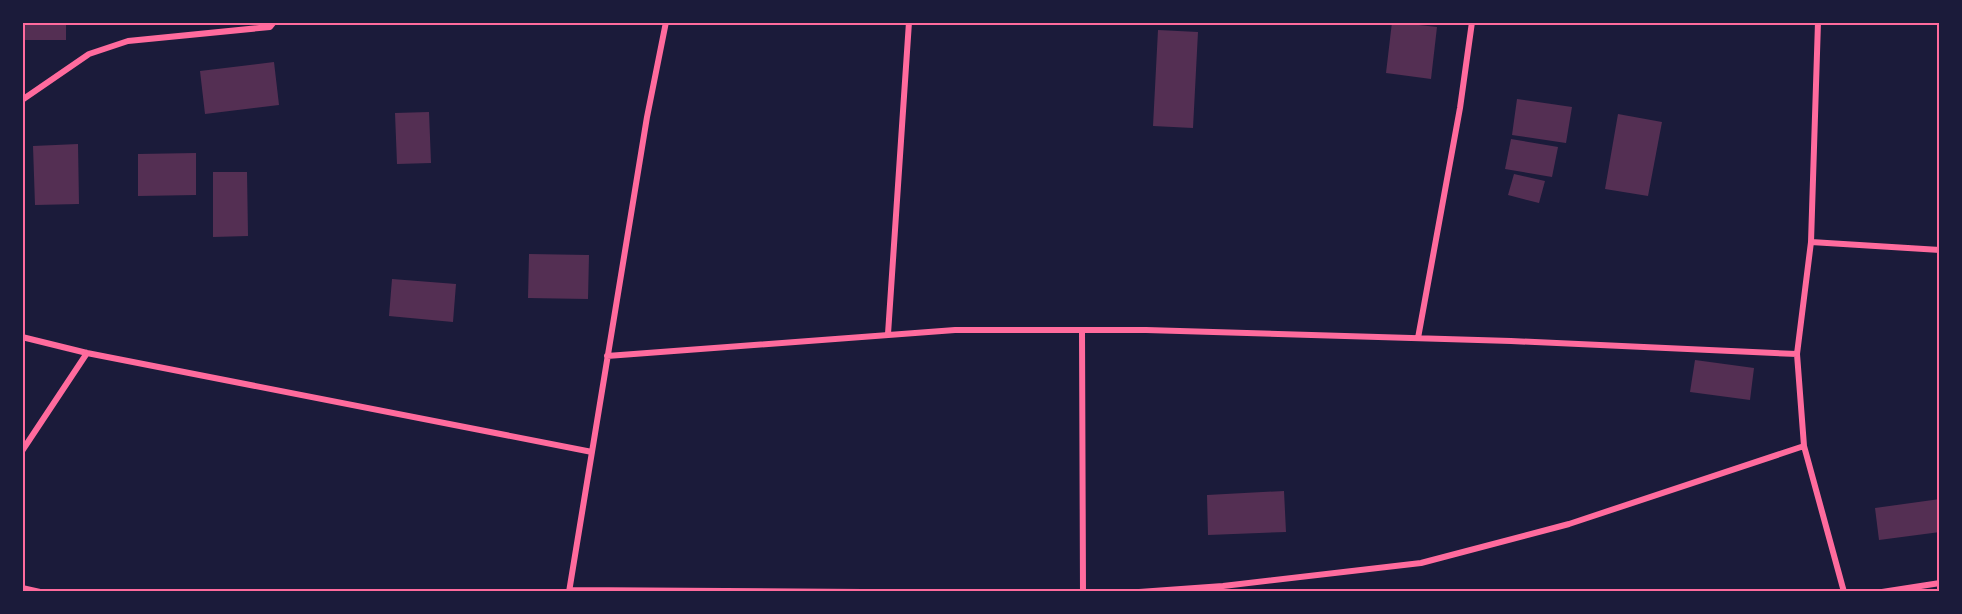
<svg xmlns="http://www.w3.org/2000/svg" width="1962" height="614" viewBox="0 0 1962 614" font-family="'PT Sans Narrow',sans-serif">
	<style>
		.building { fill: #542f53 }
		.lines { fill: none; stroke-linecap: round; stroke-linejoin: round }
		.minor { stroke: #ff6b9d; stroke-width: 6 }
		.neatline { fill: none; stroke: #ff6b9d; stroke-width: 2 }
	</style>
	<rect width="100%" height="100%" fill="#1b1b3a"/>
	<!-- building -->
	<path class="building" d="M 22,22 L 66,22 L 66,40 L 22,40 Z
		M 1392,22 L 1437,27 L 1431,79 L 1386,73 Z
		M 1158,30 L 1198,32 L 1193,128 L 1153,126 Z
		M 274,62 L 279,105 L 205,114 L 200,71 Z
		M 1517,99 L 1572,107 L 1566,143 L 1512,135 Z
		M 429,112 L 431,163 L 397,164 L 395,113 Z
		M 1618,114 L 1662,122 L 1648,196 L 1605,189 Z
		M 1511,139 L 1558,147 L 1552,177 L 1505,169 Z
		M 78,144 L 79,204 L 35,205 L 33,146 Z
		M 196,153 L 196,195 L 138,196 L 138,154 Z
		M 213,172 L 247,172 L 248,236 L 213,237 Z
		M 1514,174 L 1545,181 L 1539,203 L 1508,195 Z
		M 529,254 L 589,255 L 588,299 L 528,298 Z
		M 392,279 L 456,284 L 453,322 L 389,316 Z
		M 1695,360 L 1754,368 L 1750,400 L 1690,392 Z
		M 1284,491 L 1286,532 L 1208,535 L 1207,495 Z
		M 1940,499 L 1940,532 L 1879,540 L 1875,508 Z"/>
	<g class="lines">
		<!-- minor -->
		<path class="minor" d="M 1818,22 L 1811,242 L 1797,354 L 1804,446 L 1844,592
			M 22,100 L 89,54 L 128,41 L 270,27 L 274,22
			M 1811,242 L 1940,250
			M 1082,330 L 1083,592
			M 888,334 L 909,22
			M 22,337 L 87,353 L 592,452
			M 1418,338 L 1460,108 L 1472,22
			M 607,356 L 955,330 L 1146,330 L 1511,341 L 1797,354
			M 22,451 L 87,353
			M 22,588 L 40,592
			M 570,590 L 863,592
			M 569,592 L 647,117 L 666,22
			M 1139,592 L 1223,586 L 1421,563 L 1569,524 L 1804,446
			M 1882,592 L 1940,583"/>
	</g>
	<!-- border -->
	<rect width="1962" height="614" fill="none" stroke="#1b1b3a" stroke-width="48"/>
	<rect x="24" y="24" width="1914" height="566" class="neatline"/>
</svg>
